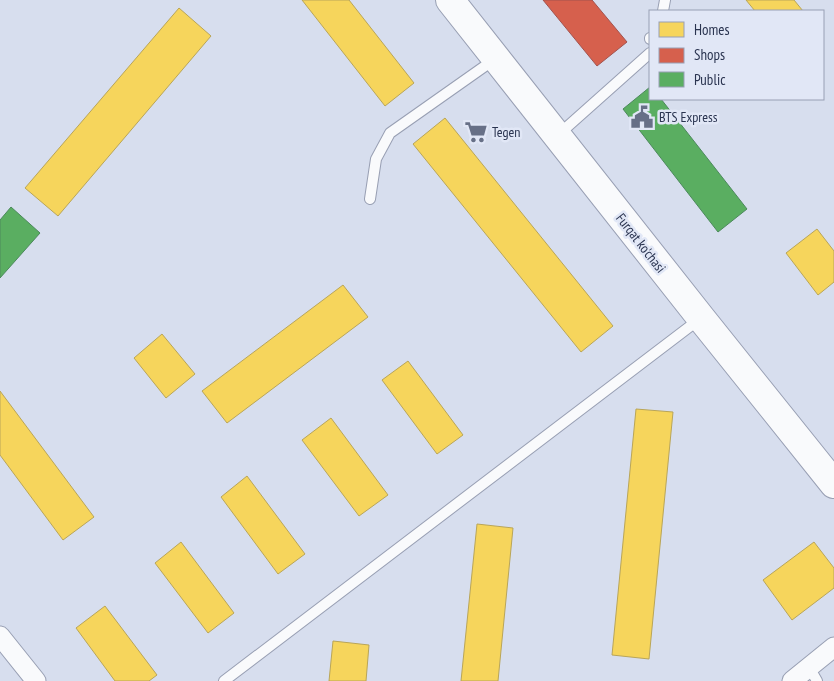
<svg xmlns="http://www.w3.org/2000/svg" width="834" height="681" viewBox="0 0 834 681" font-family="'PT Sans Narrow',sans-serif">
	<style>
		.homes { fill: #f6d55c; stroke: #b9a558 }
		.shops { fill: #d6604d; stroke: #a2534e }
		.public { fill: #5aae61; stroke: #4c895c }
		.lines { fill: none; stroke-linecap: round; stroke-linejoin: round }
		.service-casing { stroke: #989fb3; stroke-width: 12 }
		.minor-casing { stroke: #989fb3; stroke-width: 21 }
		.secondary-casing { stroke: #989fb3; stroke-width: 30 }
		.service { stroke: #f9fafc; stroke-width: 10 }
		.minor { stroke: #f9fafc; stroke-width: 19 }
		.secondary { stroke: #f9fafc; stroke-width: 28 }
		.labels { text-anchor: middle; stroke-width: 5; stroke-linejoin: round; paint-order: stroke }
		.poi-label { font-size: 14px; fill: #2a3450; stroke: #e1e7f6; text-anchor: start }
		.street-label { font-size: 14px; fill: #2a3450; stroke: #e1e7f6 }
	</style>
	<rect width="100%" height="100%" fill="#d7deee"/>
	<!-- homes -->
	<path class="homes" d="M 302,0 L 349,0 L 414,83 L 385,106 Z
		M 746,0 L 794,0 L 803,11 L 755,11 Z
		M 179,8 L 211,36 L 58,216 L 25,188 Z
		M 445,118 L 613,326 L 581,352 L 413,144 Z
		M 817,229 L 834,251 L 834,282 L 818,295 L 786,253 Z
		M 343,285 L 368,317 L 227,423 L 202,391 Z
		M 162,334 L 195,374 L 166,398 L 134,358 Z
		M 408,361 L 463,435 L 437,454 L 382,380 Z
		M 0,391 L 94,517 L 63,540 L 0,455 Z
		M 636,409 L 673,412 L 649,659 L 612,655 Z
		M 331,418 L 388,495 L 359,516 L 302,440 Z
		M 247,476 L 305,554 L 278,574 L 221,497 Z
		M 477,524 L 513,528 L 498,681 L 461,681 Z
		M 181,542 L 234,613 L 208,633 L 155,563 Z
		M 814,542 L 834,568 L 834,588 L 792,620 L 763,580 Z
		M 105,606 L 157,675 L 149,681 L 115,681 L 76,628 Z
		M 333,641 L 369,645 L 366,681 L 329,681 Z"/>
	<!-- shops -->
	<path class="shops" d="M 543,0 L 592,0 L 627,42 L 597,66 Z"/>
	<!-- public -->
	<path class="public" d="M 650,87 L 650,99 L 661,99 L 747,209 L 718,232 L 623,109 Z
		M 11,207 L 40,233 L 0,278 L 0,220 Z"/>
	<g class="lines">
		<defs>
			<path id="service" d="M 663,11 L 665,0
				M 650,39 L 650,38
				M 558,135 L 650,53
				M 370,199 L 376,159 L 390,133 L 495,59
				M 809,667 L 817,681
				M 224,681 L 701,318"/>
			<path id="minor" d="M 0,636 L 36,681
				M 792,681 L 834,647"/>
			<path id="secondary" d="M 450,0 L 701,318 L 834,484"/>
		</defs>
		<!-- service casing -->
		<use href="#service" class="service-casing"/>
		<!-- minor casing -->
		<use href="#minor" class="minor-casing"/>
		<!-- secondary casing -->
		<use href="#secondary" class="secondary-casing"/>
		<!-- service -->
		<use href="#service" class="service"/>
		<!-- minor -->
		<use href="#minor" class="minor"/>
		<!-- secondary -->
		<use href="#secondary" class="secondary"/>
	</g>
	<!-- icons -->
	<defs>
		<symbol id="civic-bare" viewBox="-9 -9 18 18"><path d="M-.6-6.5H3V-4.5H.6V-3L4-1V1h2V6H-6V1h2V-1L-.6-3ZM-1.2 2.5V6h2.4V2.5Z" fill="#677087" stroke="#e1e7f6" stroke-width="2.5" paint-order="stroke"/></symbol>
		<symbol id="supermarket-bare" viewBox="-9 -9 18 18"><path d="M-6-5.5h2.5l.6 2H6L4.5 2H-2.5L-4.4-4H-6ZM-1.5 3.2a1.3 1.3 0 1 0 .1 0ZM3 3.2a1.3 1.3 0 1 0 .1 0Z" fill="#677087" stroke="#e1e7f6" stroke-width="2.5" paint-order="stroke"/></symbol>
	</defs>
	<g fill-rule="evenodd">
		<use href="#civic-bare" x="626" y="101" width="32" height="32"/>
		<use href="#supermarket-bare" x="460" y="116" width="32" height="32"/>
	</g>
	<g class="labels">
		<!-- poi labels -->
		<g class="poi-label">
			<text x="659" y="122">BTS Express</text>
			<text x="492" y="137">Tegen</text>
		</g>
		<!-- street labels -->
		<g class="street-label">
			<text transform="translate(641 243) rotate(52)" y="5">Furqat ko'chasi</text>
		</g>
	</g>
	<!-- legend -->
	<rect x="649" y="10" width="175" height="90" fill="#e1e7f6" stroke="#989fb4"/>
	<rect x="659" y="22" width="25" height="15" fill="#f6d55c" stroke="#989fb4"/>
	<text x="694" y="35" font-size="15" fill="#2a3450">Homes</text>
	<rect x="659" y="48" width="25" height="15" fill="#d6604d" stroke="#989fb4"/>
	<text x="694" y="60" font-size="15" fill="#2a3450">Shops</text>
	<rect x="659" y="72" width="25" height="15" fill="#5aae61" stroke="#989fb4"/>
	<text x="694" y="85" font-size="15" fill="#2a3450">Public</text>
</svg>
